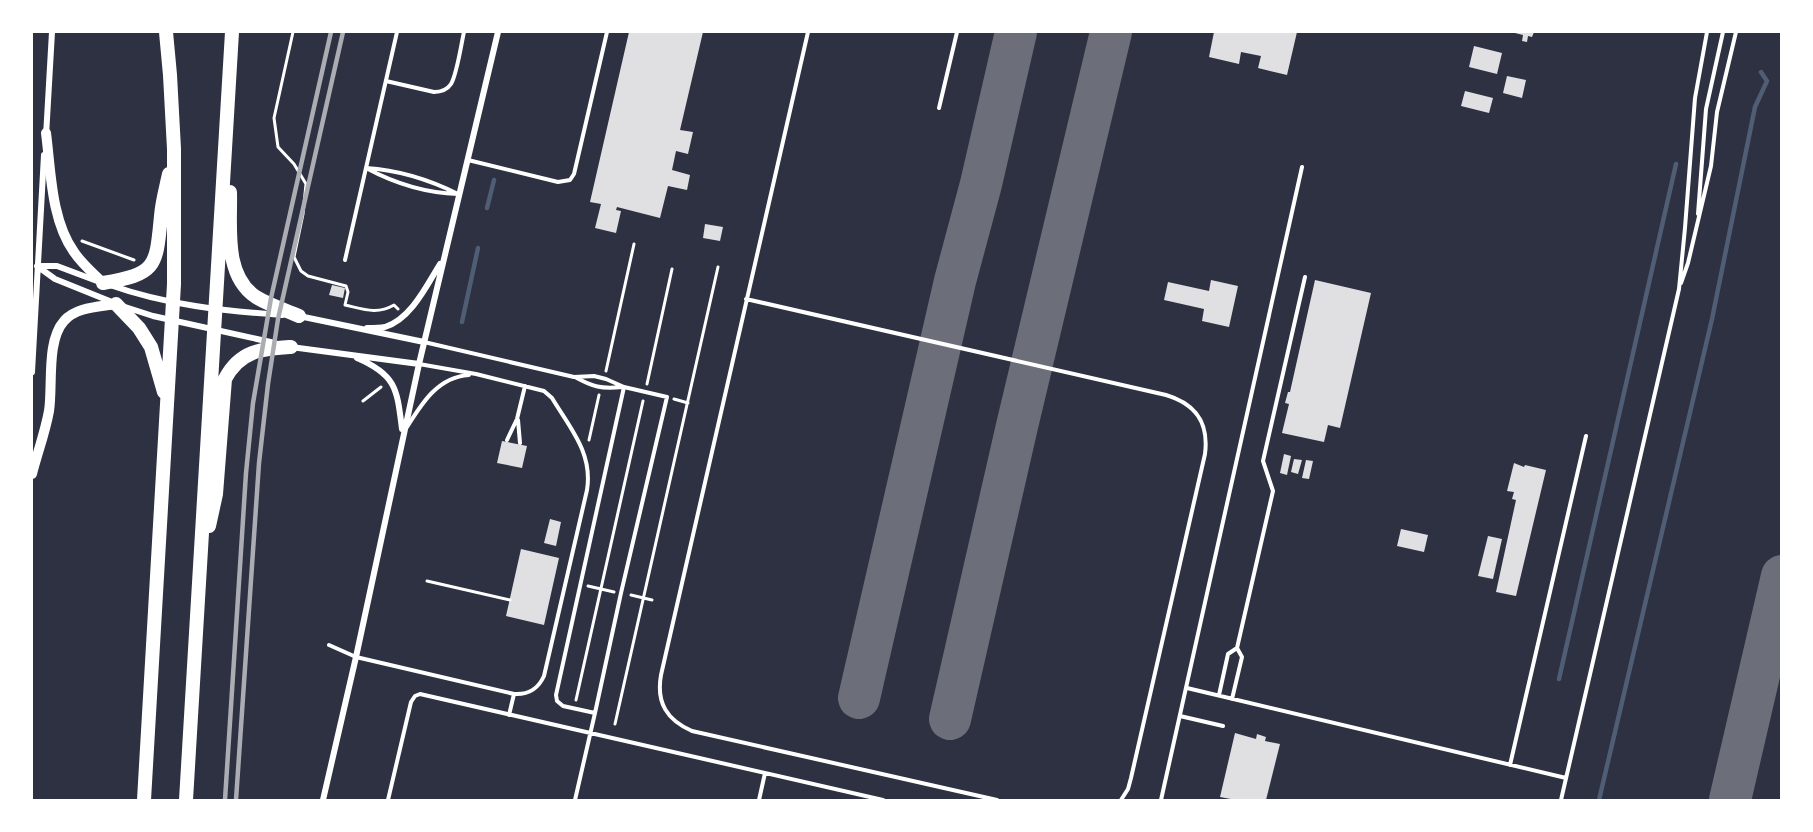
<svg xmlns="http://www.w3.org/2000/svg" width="1813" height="832" viewBox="0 0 1813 832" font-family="Literata,serif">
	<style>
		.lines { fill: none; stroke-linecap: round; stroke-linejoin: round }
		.stream { stroke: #4f5d75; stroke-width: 4.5 }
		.taxiway { stroke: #6c6f7a; stroke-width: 42 }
		.building { fill: #e0e0e3 }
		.path { stroke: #fff; stroke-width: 3 }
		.service { stroke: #fff; stroke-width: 4 }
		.minor { stroke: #fff; stroke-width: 6 }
		.tertiary { stroke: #fff; stroke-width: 10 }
		.primary { stroke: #fff; stroke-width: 14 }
		.rail { stroke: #abadb3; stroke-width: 4.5 }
	</style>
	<rect width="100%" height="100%" fill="#2d3142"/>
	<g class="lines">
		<!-- stream -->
		<path class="stream" d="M 487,208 L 494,180
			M 462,322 L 478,248
			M 1559,679 L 1676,164
			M 1599,800 L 1712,319 L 1755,107 L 1767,81 L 1761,72"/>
		<!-- taxiway -->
		<path class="taxiway" d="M 859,698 L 955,281 L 981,184 L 1016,32
			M 950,719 L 1017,426 L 1111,32
			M 1730,800 L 1782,576"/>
	</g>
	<!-- building -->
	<path class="building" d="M 629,32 L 703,32 L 680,130 L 693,132 L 688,154 L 676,151 L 672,170 L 690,175 L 687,190 L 668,186 L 660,218 L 617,207 L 616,210 L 621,211 L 616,233 L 595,228 L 601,204 L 590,202 Z
		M 1214,32 L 1297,32 L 1287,75 L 1258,68 L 1261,56 L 1241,52 L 1239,64 L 1209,57 Z
		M 1511,32 L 1534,32 L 1532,37 L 1528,36 L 1527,42 L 1522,41 L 1523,35 Z
		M 1474,46 L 1502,53 L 1497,74 L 1469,67 Z
		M 1507,76 L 1526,80 L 1522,98 L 1503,93 Z
		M 1465,91 L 1493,98 L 1489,113 L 1461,106 Z
		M 705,224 L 723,227 L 720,241 L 703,238 Z
		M 1211,280 L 1238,286 L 1229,327 L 1202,321 L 1204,309 L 1164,300 L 1168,282 L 1209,291 Z
		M 1315,280 L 1371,293 L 1340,428 L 1328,425 L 1324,442 L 1282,433 L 1289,404 L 1285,403 L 1288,392 L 1290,392 Z
		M 332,285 L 345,288 L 343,298 L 329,295 Z
		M 502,441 L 527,446 L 522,468 L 497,463 Z
		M 1284,454 L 1291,456 L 1287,475 L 1280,473 Z
		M 1294,459 L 1302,460 L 1298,474 L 1291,472 Z
		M 1306,460 L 1313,461 L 1309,479 L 1302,478 Z
		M 1514,463 L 1524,467 L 1525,465 L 1546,470 L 1516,596 L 1496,592 L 1516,500 L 1512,499 L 1514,492 L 1507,491 Z
		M 550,519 L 561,522 L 556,546 L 544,543 Z
		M 1401,529 L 1428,535 L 1424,552 L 1397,546 Z
		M 1488,536 L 1502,539 L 1493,579 L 1478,576 Z
		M 521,549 L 559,558 L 544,625 L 506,616 Z
		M 1235,733 L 1256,739 L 1257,734 L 1266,737 L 1265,741 L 1280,744 L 1266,800 L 1236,800 L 1220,797 Z"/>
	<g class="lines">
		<!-- path -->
		<path class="path" d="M 293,32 L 274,118 L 278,147 L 294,164 L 306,184 L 303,214 L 294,257 L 301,271 L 308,276 L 346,286 L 348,292 L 345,305 C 363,309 377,315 394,305 L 398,309
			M 82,241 L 134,260
			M 606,371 L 634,244
			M 647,384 L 672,269
			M 674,399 L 688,403
			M 363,401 L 381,387
			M 589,440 L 599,395
			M 427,581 L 510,600
			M 588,586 L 614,592
			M 631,595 L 652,600
			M 576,700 L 643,401
			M 615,724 L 718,267"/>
		<!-- service -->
		<path class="service" d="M 808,32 L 661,675 C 656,703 667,720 692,731 L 997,800
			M 386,81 L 434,92 C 440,92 447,90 451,84 C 457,74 461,45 464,32
			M 939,108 L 957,32
			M 468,160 L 558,182 L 570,180 L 574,174 L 607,32
			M 366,168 C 398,170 430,180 458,194 C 426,193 394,183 366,168 Z
			M 1698,214 L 1706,109 L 1723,32
			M 345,260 L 397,32
			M 1681,283 L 1688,263 L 1711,166 L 1717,112 L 1736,32
			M 746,299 L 1166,395 C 1196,404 1209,423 1205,454 L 1131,778 L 1128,789 L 1121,800
			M 424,342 L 574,377 L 594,376 L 606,379 L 624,387 L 667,397 L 621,593 L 595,713 L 563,706 L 557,701 L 556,695 L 624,387
			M 575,377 C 593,387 601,389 622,387
			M 518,420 L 520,443
			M 407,427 C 422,403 438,377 469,375
			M 507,440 L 517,419 L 525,386
			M 329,645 L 356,657 L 514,694 C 529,695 538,689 544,676 L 587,490 C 593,453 570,428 552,398 L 544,391 L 476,374 L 419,364
			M 1237,648 L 1273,491 L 1263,461 L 1305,277
			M 1187,688 L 1566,778
			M 1219,695 L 1228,654 L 1237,648 L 1242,657 L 1232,699
			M 509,715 L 514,694
			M 1180,716 L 1223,726
			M 1510,765 L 1586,436
			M 388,800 L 411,702 L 415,696 L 420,694 L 883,800
			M 575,800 L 595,713
			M 759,800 L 765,773
			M 1161,800 L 1302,167
			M 1561,800 L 1679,289 L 1685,228 L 1695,98 L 1707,32"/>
		<!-- minor -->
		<path class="minor" d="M 46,136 L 52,32
			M 37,266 L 55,279 L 112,302
			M 38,266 L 57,266 L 97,281
			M 110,285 C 166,305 224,311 282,315
			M 122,306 L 153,316 L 275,343
			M 299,316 L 424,342
			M 367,328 C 372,328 380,328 385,327 C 411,319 427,285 440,264
			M 291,347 L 419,364
			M 357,358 C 397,375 397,390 402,429
			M 32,372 L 44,155
			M 323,800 L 356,657 L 419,364 L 498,32"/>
		<!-- tertiary -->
		<path class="tertiary" d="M 46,133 C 51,171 51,220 74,252 C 82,264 93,273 103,283
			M 32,474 C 37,454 45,433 49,411 C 53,386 46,341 64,321 C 76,307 99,307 116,304"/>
		<!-- primary -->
		<path class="primary" d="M 230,192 C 231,226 223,275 256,297 C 269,305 285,310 299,316
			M 103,283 C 157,274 156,267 161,216 C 162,202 166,188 169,174
			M 116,304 L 139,328 L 151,347 L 164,392
			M 209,526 L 216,494 L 225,379 C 240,350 262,349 291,347
			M 144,800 L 174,284 L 174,149 L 170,75 L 166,32
			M 186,800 L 232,32"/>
		<!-- rail -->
		<path class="rail" d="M 225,800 L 246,473 L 253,403 L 271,298 L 331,32
			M 236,800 L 259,463 L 268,384 L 278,319 L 343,32"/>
	</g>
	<!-- border -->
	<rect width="1813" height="832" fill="none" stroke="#ffffff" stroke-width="66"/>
</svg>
